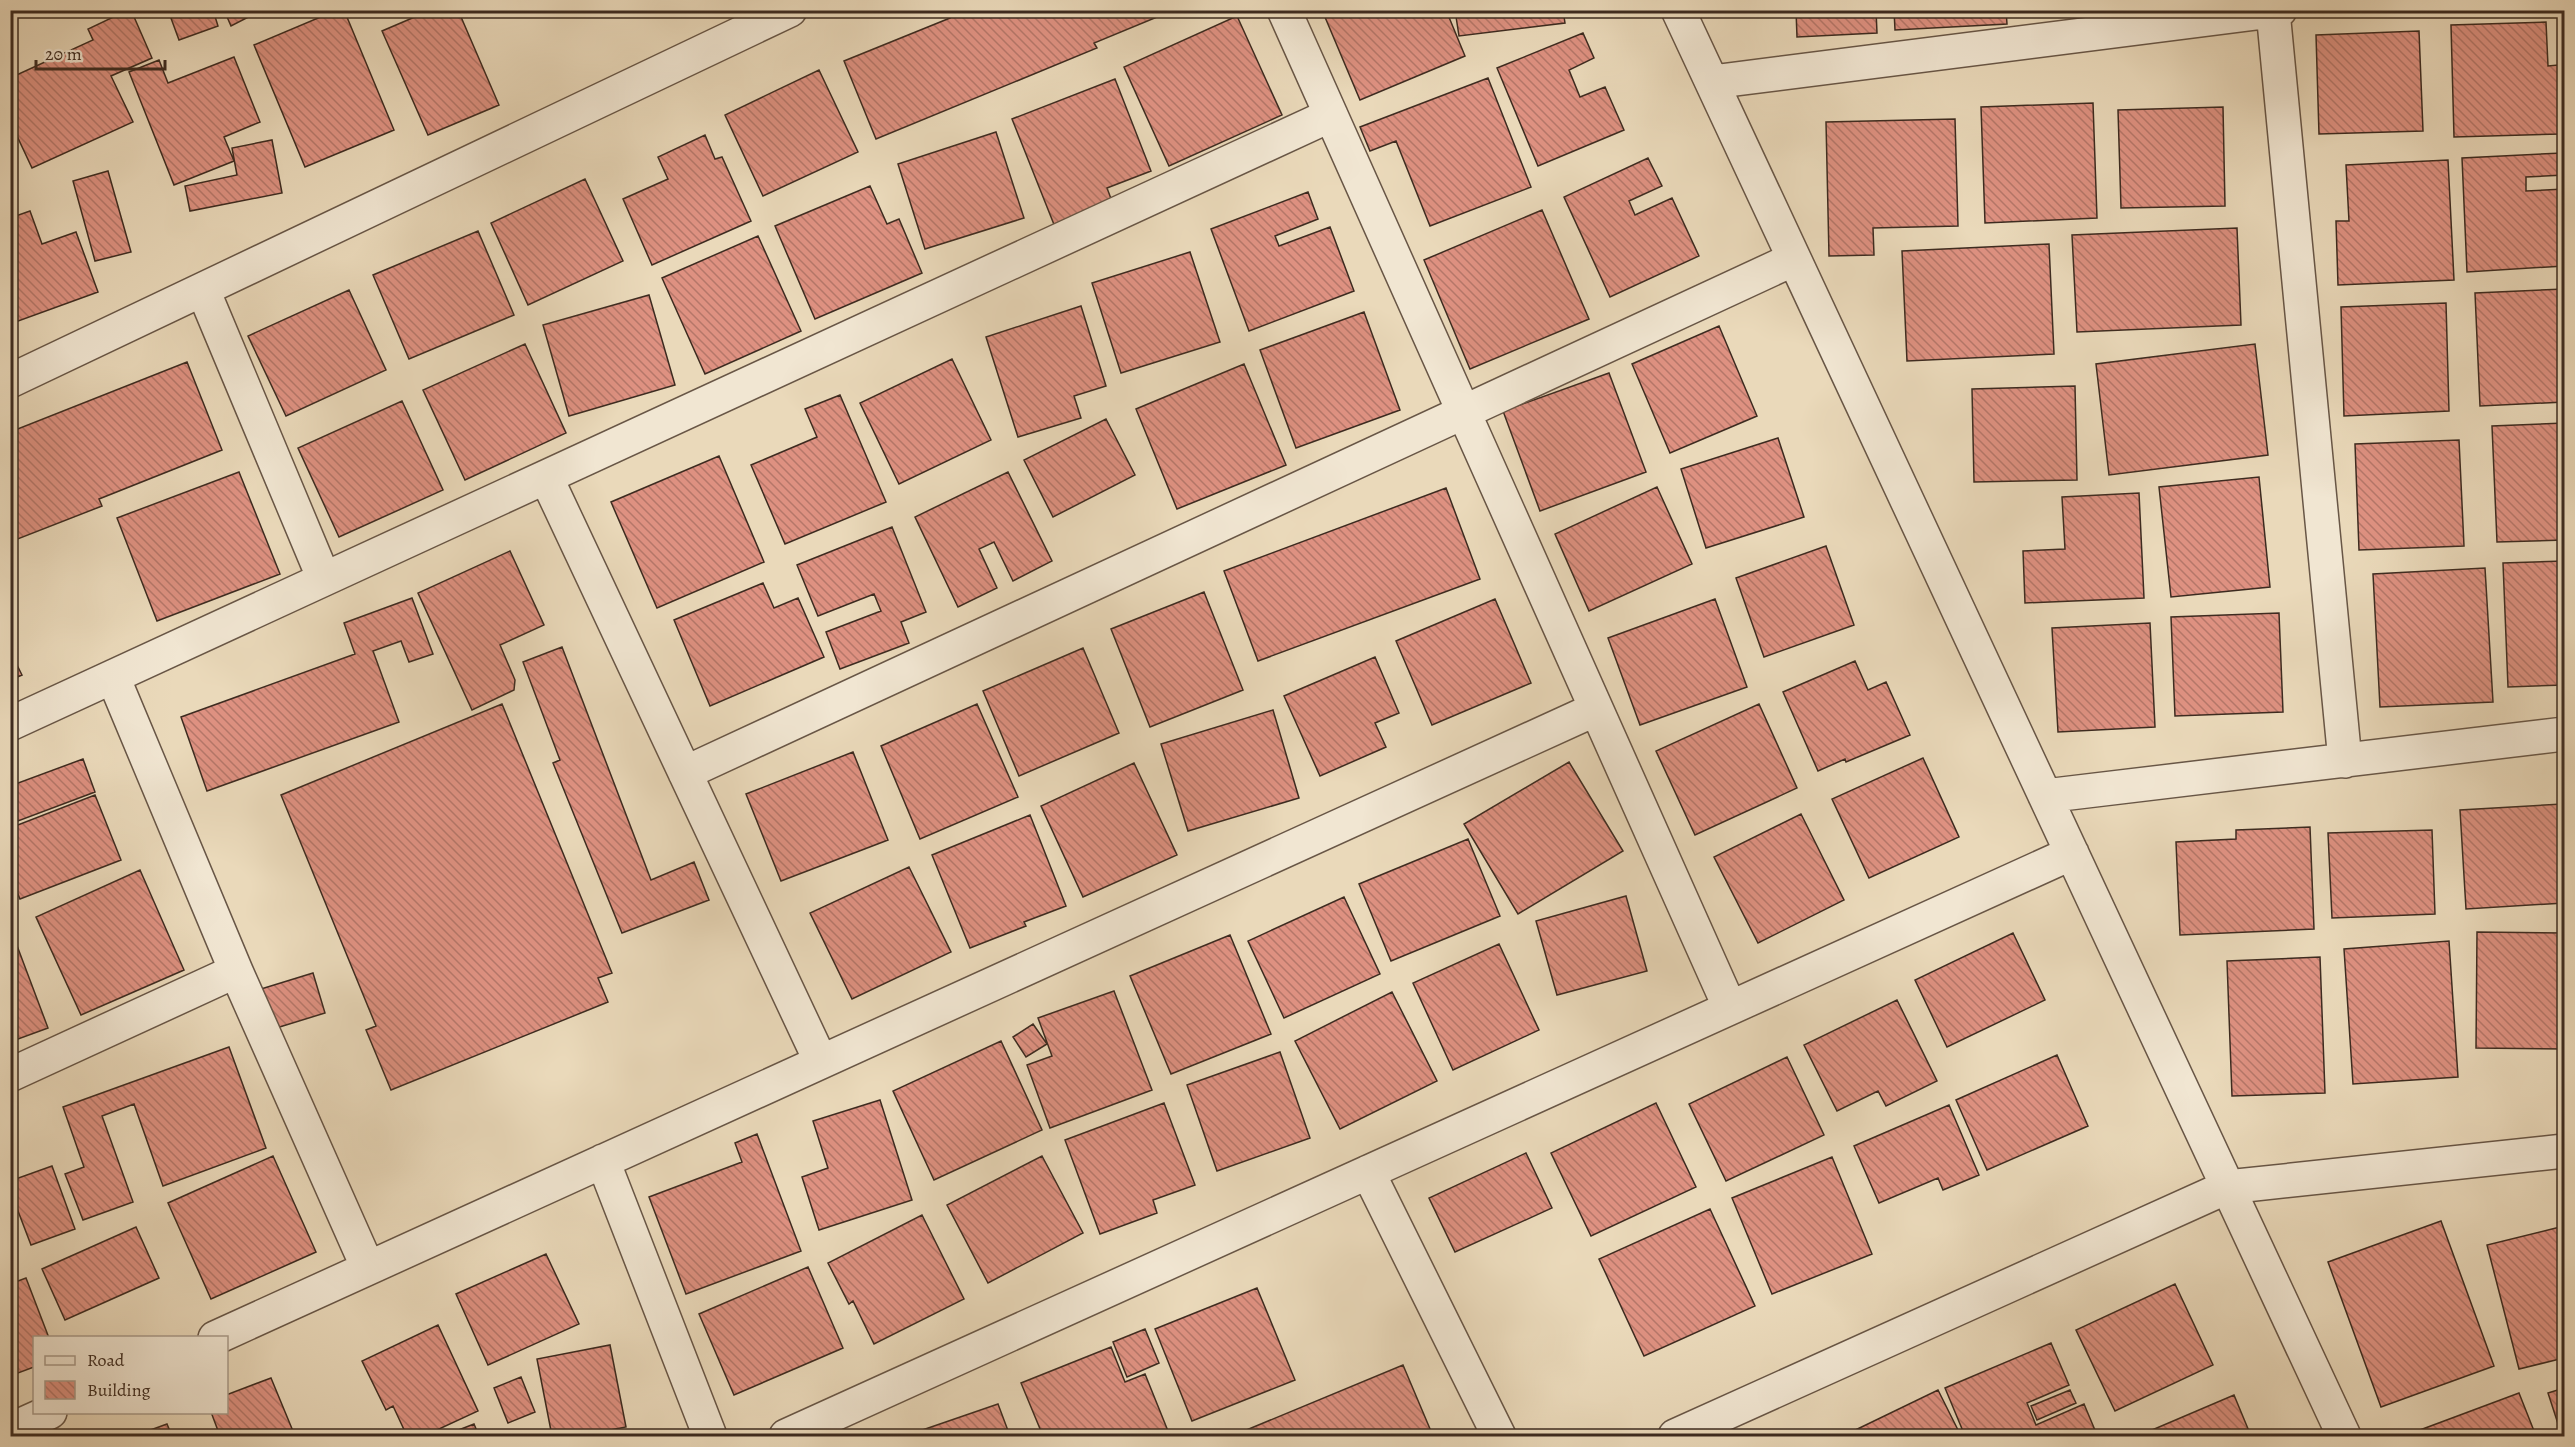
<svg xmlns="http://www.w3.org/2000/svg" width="2575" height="1447" viewBox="0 0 2575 1447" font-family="Alegreya,serif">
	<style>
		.building { fill: url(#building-back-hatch); stroke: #3d2b20; stroke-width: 1.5 }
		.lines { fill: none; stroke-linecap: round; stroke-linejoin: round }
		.minor-casing { stroke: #685646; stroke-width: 36 }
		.minor { stroke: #f1e6d2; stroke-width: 33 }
	</style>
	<defs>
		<pattern id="building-back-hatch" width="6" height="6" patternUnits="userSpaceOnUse" patternTransform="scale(1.5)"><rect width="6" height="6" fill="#de9181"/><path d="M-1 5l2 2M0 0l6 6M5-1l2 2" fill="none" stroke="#b57769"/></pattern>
	</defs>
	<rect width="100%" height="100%" fill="#ead9ba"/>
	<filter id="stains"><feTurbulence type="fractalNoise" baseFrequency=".00333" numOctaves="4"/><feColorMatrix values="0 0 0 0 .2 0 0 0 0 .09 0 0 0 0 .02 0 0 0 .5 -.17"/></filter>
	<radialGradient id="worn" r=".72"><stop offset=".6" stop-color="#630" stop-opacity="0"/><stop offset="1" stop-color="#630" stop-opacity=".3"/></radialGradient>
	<!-- building -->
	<path class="building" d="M 128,10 L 131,10 L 152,58 L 111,76 L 133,122 L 32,168 L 10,121 L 10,78 L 93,40 L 88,29 Z
		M 168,10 L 213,10 L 218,26 L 179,40 Z
		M 224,10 L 262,10 L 231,26 Z
		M 337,10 L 344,10 L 394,130 L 305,167 L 254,45 Z
		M 431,10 L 458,10 L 499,105 L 428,135 L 382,31 Z
		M 947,10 L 1174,10 L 1094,43 L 1097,48 L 876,139 L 844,61 L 950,18 Z
		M 1322,10 L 1446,10 L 1465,56 L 1360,100 Z
		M 1455,10 L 1563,10 L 1565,23 L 1459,36 Z
		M 1796,10 L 1876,10 L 1877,33 L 1797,37 Z
		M 1894,10 L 2006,10 L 2007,24 L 1895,30 Z
		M 2043,10 L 2081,10 L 2081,15 L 2043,17 Z
		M 1237,16 L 1282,115 L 1169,166 L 1124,67 Z
		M 2546,22 L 2548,66 L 2558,65 L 2560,134 L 2454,137 L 2451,25 Z
		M 2419,31 L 2423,131 L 2319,134 L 2316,35 Z
		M 1583,33 L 1594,58 L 1569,70 L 1580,97 L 1605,87 L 1624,130 L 1538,166 L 1497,68 Z
		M 234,57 L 260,122 L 224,137 L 234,161 L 174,185 L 129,72 L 159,60 L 168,83 Z
		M 819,70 L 858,152 L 763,196 L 725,115 Z
		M 1488,78 L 1531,187 L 1430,226 L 1396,141 L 1370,151 L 1360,127 Z
		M 1115,79 L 1151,171 L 1107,188 L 1113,204 L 1055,227 L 1012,119 Z
		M 2093,103 L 2097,218 L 1985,223 L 1981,107 Z
		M 2223,107 L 2225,206 L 2121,208 L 2118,110 Z
		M 1955,119 L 1958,226 L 1873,228 L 1874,255 L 1829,256 L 1826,122 Z
		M 996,132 L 1024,218 L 925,249 L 898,164 Z
		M 705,135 L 715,159 L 722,157 L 751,221 L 652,265 L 623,199 L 668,179 L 658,157 Z
		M 272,140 L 282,193 L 190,211 L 185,186 L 237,175 L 232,148 Z
		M 2562,153 L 2564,175 L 2526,177 L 2526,191 L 2564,189 L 2564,266 L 2467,272 L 2462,158 Z
		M 1648,158 L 1662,186 L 1629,201 L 1635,215 L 1672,198 L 1699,256 L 1610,297 L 1564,197 Z
		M 2448,160 L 2454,280 L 2338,285 L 2336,221 L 2349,221 L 2346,165 Z
		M 108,171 L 131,252 L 95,261 L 73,181 Z
		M 585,179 L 623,261 L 528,305 L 491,223 Z
		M 870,186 L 887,224 L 899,219 L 922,273 L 815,319 L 775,226 Z
		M 1308,192 L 1318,219 L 1275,236 L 1279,246 L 1330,227 L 1354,291 L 1249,331 L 1211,229 Z
		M 1542,210 L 1589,319 L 1470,369 L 1424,260 Z
		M 30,211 L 42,244 L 76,232 L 98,292 L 10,324 L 10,218 Z
		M 2237,228 L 2241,325 L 2077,332 L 2072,235 Z
		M 478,231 L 514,315 L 409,359 L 373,275 Z
		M 758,236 L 801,331 L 705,374 L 662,278 Z
		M 2049,244 L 2054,354 L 1907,361 L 1902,251 Z
		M 1190,252 L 1220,342 L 1121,373 L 1092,283 Z
		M 2564,289 L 2564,402 L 2480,406 L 2475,293 Z
		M 349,290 L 386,370 L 286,416 L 248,336 Z
		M 649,295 L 675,385 L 569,416 L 543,325 Z
		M 2446,303 L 2449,411 L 2344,416 L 2341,307 Z
		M 1081,306 L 1106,386 L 1074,396 L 1081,418 L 1018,437 L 986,337 Z
		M 1364,312 L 1400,410 L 1296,448 L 1260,350 Z
		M 1719,326 L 1757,416 L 1670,453 L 1632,364 Z
		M 525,344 L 566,433 L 465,480 L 423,390 Z
		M 2255,344 L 2268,455 L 2109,475 L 2096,364 Z
		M 952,359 L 991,440 L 899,484 L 860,403 Z
		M 187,362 L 222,450 L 99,499 L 102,506 L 10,542 L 10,432 Z
		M 1244,364 L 1286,465 L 1177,509 L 1136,409 Z
		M 1609,373 L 1646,472 L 1540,511 L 1503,411 Z
		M 2075,386 L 2077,480 L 1974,482 L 1972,389 Z
		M 840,395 L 886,502 L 785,544 L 751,465 L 817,437 L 805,409 Z
		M 402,401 L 443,490 L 339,537 L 298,448 Z
		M 1106,419 L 1135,475 L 1053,517 L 1024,460 Z
		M 2564,423 L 2564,540 L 2497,542 L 2492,426 Z
		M 1778,438 L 1804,517 L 1706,548 L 1681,469 Z
		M 2459,440 L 2464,546 L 2359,550 L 2355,444 Z
		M 719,456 L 764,562 L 657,608 L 611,502 Z
		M 239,472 L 280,574 L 157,621 L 117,518 Z
		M 1008,472 L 1052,561 L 1013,581 L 994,542 L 979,549 L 997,588 L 958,607 L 915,517 Z
		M 2259,477 L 2270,587 L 2171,597 L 2159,487 Z
		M 1657,487 L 1692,564 L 1589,611 L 1555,534 Z
		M 1446,488 L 1480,579 L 1258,661 L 1224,571 Z
		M 2139,493 L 2144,598 L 2025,603 L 2023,551 L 2065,549 L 2062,497 Z
		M 892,527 L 926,612 L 901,622 L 909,643 L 840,669 L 826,632 L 881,611 L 874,594 L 818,616 L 797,565 Z
		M 1826,546 L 1854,625 L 1764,657 L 1736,578 Z
		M 510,551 L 544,625 L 500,645 L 515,680 L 514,690 L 472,710 L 418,593 Z
		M 2564,561 L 2564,685 L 2508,687 L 2503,563 Z
		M 2485,568 L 2493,702 L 2380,707 L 2373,574 Z
		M 763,583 L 774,608 L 798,598 L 824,657 L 710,706 L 674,620 Z
		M 1204,592 L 1243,690 L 1150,727 L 1111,629 Z
		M 412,598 L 433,654 L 409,662 L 401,641 L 373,651 L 399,722 L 207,791 L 181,717 L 355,654 L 344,623 Z
		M 1495,599 L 1531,683 L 1432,725 L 1396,641 Z
		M 1715,599 L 1747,687 L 1640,725 L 1608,638 Z
		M 2279,613 L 2283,712 L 2175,716 L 2171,617 Z
		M 2150,623 L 2155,727 L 2058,732 L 2052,628 Z
		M 562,647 L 651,880 L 694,862 L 709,900 L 622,933 L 553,763 L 560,760 L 523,662 Z
		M 1083,648 L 1119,733 L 1019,776 L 983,691 Z
		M 10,651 L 22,675 L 10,680 Z
		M 1375,657 L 1399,713 L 1375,723 L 1386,747 L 1320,776 L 1284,696 Z
		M 1855,661 L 1868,690 L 1886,682 L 1910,735 L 1846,762 L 1845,759 L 1818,771 L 1783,692 Z
		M 502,704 L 612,973 L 598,978 L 608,1002 L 391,1090 L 366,1030 L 376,1026 L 281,795 Z
		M 977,704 L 1018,797 L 920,839 L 881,746 Z
		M 1759,704 L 1797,788 L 1695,835 L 1656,751 Z
		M 1273,710 L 1299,798 L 1188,831 L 1161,744 Z
		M 853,752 L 888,840 L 781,881 L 746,794 Z
		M 1923,758 L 1959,837 L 1869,878 L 1832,799 Z
		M 83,759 L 95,792 L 10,824 L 10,786 Z
		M 1569,762 L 1623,851 L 1518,914 L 1464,824 Z
		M 1134,763 L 1177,855 L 1083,897 L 1041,806 Z
		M 95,795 L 121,860 L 20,899 L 10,876 L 10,828 Z
		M 2562,804 L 2564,903 L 2466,909 L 2460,810 Z
		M 1801,814 L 1844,900 L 1758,943 L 1714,857 Z
		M 1030,815 L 1066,906 L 1024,922 L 1026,926 L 970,948 L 932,855 Z
		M 2310,827 L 2314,929 L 2180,935 L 2176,842 L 2236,839 L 2236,830 Z
		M 2432,830 L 2435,914 L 2332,918 L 2328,833 Z
		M 1468,839 L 1500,916 L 1391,961 L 1359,884 Z
		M 909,867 L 951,952 L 852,999 L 810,913 Z
		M 140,870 L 184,970 L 81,1015 L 36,917 Z
		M 1626,896 L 1647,971 L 1557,995 L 1536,921 Z
		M 1344,897 L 1380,974 L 1284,1018 L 1248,941 Z
		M 2477,932 L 2564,933 L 2564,1049 L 2476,1048 Z
		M 2013,933 L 2045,1000 L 1947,1047 L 1915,980 Z
		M 13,935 L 48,1028 L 10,1042 L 10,936 Z
		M 1230,935 L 1271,1034 L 1171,1074 L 1130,976 Z
		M 2449,941 L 2458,1077 L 2353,1084 L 2344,949 Z
		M 1499,944 L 1539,1030 L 1453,1070 L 1413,983 Z
		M 2320,957 L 2325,1093 L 2232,1096 L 2227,961 Z
		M 313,973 L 325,1013 L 273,1029 L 261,989 Z
		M 1114,991 L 1152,1090 L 1050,1128 L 1027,1065 L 1052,1056 L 1038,1018 Z
		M 1392,992 L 1437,1081 L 1340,1129 L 1295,1041 Z
		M 1897,1000 L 1937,1081 L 1886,1106 L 1878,1091 L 1837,1111 L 1804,1045 Z
		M 1033,1024 L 1047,1044 L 1026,1057 L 1013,1037 Z
		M 1001,1041 L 1042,1130 L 934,1180 L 893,1091 Z
		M 229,1047 L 266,1148 L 163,1186 L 134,1104 L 102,1116 L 133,1202 L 83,1220 L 65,1174 L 84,1167 L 63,1107 Z
		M 1280,1052 L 1310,1138 L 1217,1171 L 1187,1085 Z
		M 2057,1055 L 2088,1126 L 1987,1170 L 1956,1100 Z
		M 1787,1057 L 1824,1135 L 1726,1181 L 1689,1104 Z
		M 880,1100 L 912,1200 L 819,1230 L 802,1177 L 828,1168 L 813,1121 Z
		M 1164,1103 L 1195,1185 L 1153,1200 L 1157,1213 L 1100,1234 L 1065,1140 Z
		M 1656,1103 L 1696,1187 L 1591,1236 L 1551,1153 Z
		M 1949,1105 L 1979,1175 L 1943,1190 L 1938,1178 L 1879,1203 L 1854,1146 Z
		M 757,1134 L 801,1251 L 686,1294 L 649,1197 L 742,1162 L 735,1143 Z
		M 1526,1153 L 1552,1208 L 1455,1252 L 1429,1198 Z
		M 273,1156 L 316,1252 L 211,1299 L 168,1203 Z
		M 1042,1156 L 1083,1233 L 988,1283 L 947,1205 Z
		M 1832,1157 L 1872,1254 L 1772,1294 L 1732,1198 Z
		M 52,1166 L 75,1229 L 31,1245 L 10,1190 L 10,1181 Z
		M 1710,1209 L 1755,1306 L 1644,1356 L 1599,1259 Z
		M 922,1215 L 964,1299 L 874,1344 L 853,1301 L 849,1304 L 828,1263 Z
		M 2441,1221 L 2494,1366 L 2381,1407 L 2328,1262 Z
		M 2564,1226 L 2564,1358 L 2519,1369 L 2487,1245 Z
		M 136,1227 L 159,1278 L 65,1320 L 42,1269 Z
		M 546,1254 L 579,1324 L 488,1365 L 456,1294 Z
		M 808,1267 L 843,1348 L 734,1395 L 699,1314 Z
		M 26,1278 L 49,1338 L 34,1338 L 34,1367 L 10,1376 L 10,1284 Z
		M 2175,1284 L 2213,1365 L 2115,1411 L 2076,1330 Z
		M 1257,1288 L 1295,1380 L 1192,1421 L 1155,1329 Z
		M 438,1325 L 478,1411 L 424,1436 L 407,1436 L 393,1406 L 386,1410 L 362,1361 Z
		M 1145,1329 L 1159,1363 L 1127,1377 L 1113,1342 Z
		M 2051,1343 L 2069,1385 L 2027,1403 L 2036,1425 L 2084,1404 L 2097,1435 L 2093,1436 L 1965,1436 L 1945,1388 Z
		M 610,1345 L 626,1427 L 579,1436 L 552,1436 L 537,1359 Z
		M 1111,1347 L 1125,1382 L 1145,1374 L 1170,1436 L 1043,1436 L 1021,1383 Z
		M 1403,1365 L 1433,1436 L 1232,1436 Z
		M 521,1377 L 535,1412 L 508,1423 L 494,1388 Z
		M 271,1378 L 295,1436 L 220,1436 L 211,1412 L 226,1412 L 226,1395 Z
		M 2564,1388 L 2564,1426 L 2559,1427 L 2548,1393 Z
		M 1938,1390 L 1961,1436 L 1843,1436 Z
		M 2070,1390 L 2076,1403 L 2037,1420 L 2031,1406 Z
		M 2519,1393 L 2536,1436 L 2423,1436 L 2420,1430 Z
		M 2234,1395 L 2251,1436 L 2138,1436 Z
		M 998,1404 L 1010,1436 L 905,1436 Z
		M 167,1424 L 172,1436 L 134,1436 Z
		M 474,1424 L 479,1436 L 443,1436 Z"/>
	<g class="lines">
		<defs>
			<path id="minor" d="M 1284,10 L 1730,1008
				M 1678,10 L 2344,1436
				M 2273,11 L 2345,761
				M 1712,82 L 2280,10
				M 203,290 L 324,579
				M 10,381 L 790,10
				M 546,477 L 821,1062
				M 113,677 L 236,971 L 368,1268
				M 10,724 L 1331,115
				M 685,773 L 1794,259
				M 2045,796 L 2564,734
				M 10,1075 L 236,971
				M 603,1161 L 710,1436
				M 1368,1172 L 1499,1436
				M 215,1338 L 1596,709
				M 10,1430 L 50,1412
				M 786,1436 L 2072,853
				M 1675,1436 L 2227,1187 L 2564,1151"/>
		</defs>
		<!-- minor casing -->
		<use href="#minor" class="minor-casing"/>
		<!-- minor -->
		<use href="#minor" class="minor"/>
	</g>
	<!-- margin -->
	<rect width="2575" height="1447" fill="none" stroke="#ead9ba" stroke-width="36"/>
	<rect x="12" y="12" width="2551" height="1423" fill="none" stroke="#3d2b20" stroke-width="3"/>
	<rect x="18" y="18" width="2539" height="1411" fill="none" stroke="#3d2b20" stroke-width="1.5"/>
	<!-- legend -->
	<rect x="33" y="1336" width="195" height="78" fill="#f1e6d2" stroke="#a99b8b" stroke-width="1.5"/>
	<rect x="45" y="1356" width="30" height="9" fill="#f1e6d2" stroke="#a99b8b" stroke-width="1.5"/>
	<text x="87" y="1366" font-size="18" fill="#3d2b20">Road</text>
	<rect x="45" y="1381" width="30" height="18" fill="url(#building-back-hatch)" stroke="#a99b8b" stroke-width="1.5"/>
	<text x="87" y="1396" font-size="18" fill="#3d2b20">Building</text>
	<!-- scale -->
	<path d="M36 60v9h129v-9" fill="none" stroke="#3d2b20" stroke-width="3"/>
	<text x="45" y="60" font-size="18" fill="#3d2b20" stroke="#f1e6d2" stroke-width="4.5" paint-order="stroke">20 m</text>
	<rect width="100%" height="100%" filter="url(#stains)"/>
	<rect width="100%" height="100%" fill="url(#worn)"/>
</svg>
